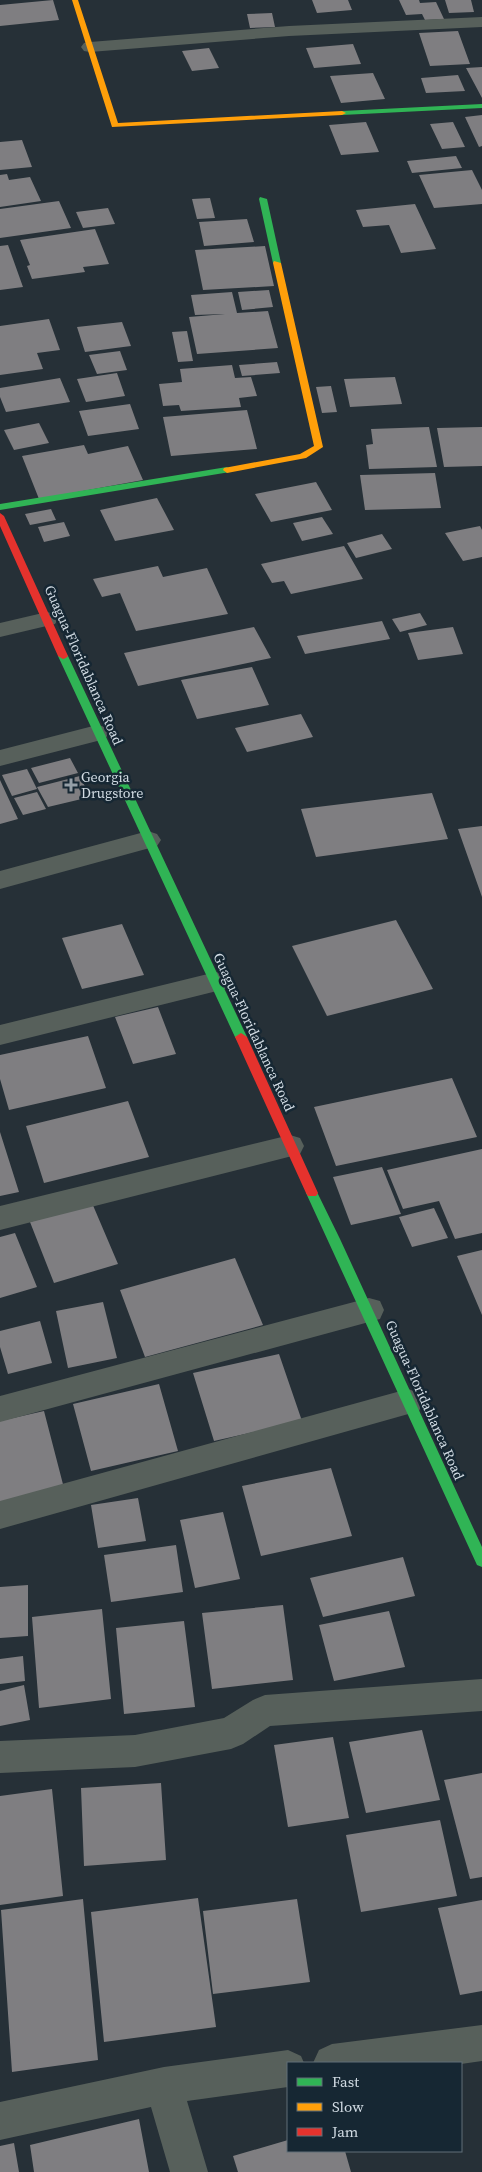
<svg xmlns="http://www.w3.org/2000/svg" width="482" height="2172" viewBox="0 0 482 2172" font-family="'Source Serif 4',serif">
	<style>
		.building { fill: #7f7e81 }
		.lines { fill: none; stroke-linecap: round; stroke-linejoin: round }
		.street { fill: #57605b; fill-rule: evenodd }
		.fast { fill: #30b455; fill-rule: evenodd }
		.slow { fill: #ff9f0a; fill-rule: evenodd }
		.jam { fill: #e5322d; fill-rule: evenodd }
		.poi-dot { fill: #959fa7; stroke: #162733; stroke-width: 2 }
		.labels { text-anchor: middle; stroke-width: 5; stroke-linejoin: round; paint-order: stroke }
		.street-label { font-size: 14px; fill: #d1dbe3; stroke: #162733 }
		.poi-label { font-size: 14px; fill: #d1dbe3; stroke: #162733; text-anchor: start }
	</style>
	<rect width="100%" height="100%" fill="#263037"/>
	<!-- building -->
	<path class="building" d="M 53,0 L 59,20 L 0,26 L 0,5 Z
		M 312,0 L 348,0 L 352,10 L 317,13 Z
		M 399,0 L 419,0 L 420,3 L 436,2 L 444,19 L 425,20 L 422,14 L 406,15 Z
		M 445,0 L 471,0 L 474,12 L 449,13 Z
		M 272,13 L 275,27 L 250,28 L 247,14 Z
		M 458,31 L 470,64 L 430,66 L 419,33 Z
		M 353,44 L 361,64 L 314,68 L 306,48 Z
		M 209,48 L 219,68 L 192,71 L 182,51 Z
		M 482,67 L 482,98 L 466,68 Z
		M 373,73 L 385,99 L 341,103 L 330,76 Z
		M 458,75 L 465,91 L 426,93 L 421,78 Z
		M 482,115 L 482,146 L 479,147 L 465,117 Z
		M 366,122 L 379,152 L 341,155 L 329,125 Z
		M 453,122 L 465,147 L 442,149 L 430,124 Z
		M 22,140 L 32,167 L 0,170 L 0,142 Z
		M 456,156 L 462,168 L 412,173 L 407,161 Z
		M 472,170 L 482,190 L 482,204 L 434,208 L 419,175 Z
		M 7,174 L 9,180 L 30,177 L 41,201 L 0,207 L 0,175 Z
		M 210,198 L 215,218 L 197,219 L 192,199 Z
		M 59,201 L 71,228 L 0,238 L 0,209 Z
		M 415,204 L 436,249 L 401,253 L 389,225 L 363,227 L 356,210 Z
		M 108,208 L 115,224 L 83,228 L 76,212 Z
		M 247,219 L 254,242 L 204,246 L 199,222 Z
		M 95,229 L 109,264 L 83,267 L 85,272 L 32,279 L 27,266 L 30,265 L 20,240 Z
		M 8,245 L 23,287 L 0,290 L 0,246 Z
		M 265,246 L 274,286 L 203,290 L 195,250 Z
		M 269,290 L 273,307 L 242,310 L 238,292 Z
		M 232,292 L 237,313 L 268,311 L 278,348 L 197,354 L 189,317 L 225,314 L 195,315 L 191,295 Z
		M 49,319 L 60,350 L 37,353 L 43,369 L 0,375 L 0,326 Z
		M 122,322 L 131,346 L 85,352 L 77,327 Z
		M 187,331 L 193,361 L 178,362 L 172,332 Z
		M 120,351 L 127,370 L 97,374 L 89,355 Z
		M 277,362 L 280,373 L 242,376 L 239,365 Z
		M 232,365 L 235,378 L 251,377 L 257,396 L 239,398 L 241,407 L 181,411 L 179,405 L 163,406 L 159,384 L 182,382 L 180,369 Z
		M 117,373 L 125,396 L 86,402 L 77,379 Z
		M 395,377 L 402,404 L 350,407 L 344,379 Z
		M 60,378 L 70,402 L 6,412 L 0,397 L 0,388 Z
		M 331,386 L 337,412 L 322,413 L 316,387 Z
		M 130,404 L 139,429 L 88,436 L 79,411 Z
		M 247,410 L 257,449 L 171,456 L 163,417 Z
		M 39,423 L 49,443 L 14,450 L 4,430 Z
		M 429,427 L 437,467 L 369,469 L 366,445 L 373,444 L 371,429 Z
		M 482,427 L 482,466 L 444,467 L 437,428 Z
		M 84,445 L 88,454 L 128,446 L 143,480 L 39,499 L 22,456 Z
		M 435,473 L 441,508 L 365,510 L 360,475 Z
		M 316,482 L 332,510 L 271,522 L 255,494 Z
		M 157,498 L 174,530 L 115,541 L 100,510 Z
		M 51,509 L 56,520 L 30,525 L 25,514 Z
		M 322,517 L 333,534 L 302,541 L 293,523 Z
		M 64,522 L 70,536 L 44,542 L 38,527 Z
		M 480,526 L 482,530 L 482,557 L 463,561 L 445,533 Z
		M 382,534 L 392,549 L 356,558 L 347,543 Z
		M 344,546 L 363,579 L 291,594 L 284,581 L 272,583 L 261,564 Z
		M 158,566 L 163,577 L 207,568 L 228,614 L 136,631 L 120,593 L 102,597 L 93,579 Z
		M 420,613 L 427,625 L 400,632 L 392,619 Z
		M 382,621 L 390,639 L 305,654 L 297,636 Z
		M 254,627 L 271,658 L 138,686 L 124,653 Z
		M 453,627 L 463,654 L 418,660 L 408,633 Z
		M 252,667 L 269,705 L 197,719 L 181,680 Z
		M 301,714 L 313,737 L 247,752 L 235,728 Z
		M 70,758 L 78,773 L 39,783 L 31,768 Z
		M 27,769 L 37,789 L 12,796 L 2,775 Z
		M 80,776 L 90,797 L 48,807 L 37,787 Z
		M 0,780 L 18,819 L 0,824 Z
		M 37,792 L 46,809 L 23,815 L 14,798 Z
		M 432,793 L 448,839 L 316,857 L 301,809 Z
		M 482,826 L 482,897 L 458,829 Z
		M 396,920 L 433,989 L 327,1016 L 292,946 Z
		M 122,924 L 144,975 L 82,989 L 62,938 Z
		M 158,1007 L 176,1054 L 133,1064 L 115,1017 Z
		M 88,1036 L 106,1088 L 9,1110 L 0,1079 L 0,1055 Z
		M 452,1078 L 477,1137 L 336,1166 L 314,1107 Z
		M 128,1101 L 149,1157 L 44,1183 L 26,1126 Z
		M 0,1132 L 19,1192 L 0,1196 Z
		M 482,1149 L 482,1233 L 455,1239 L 439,1201 L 403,1209 L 387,1170 Z
		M 382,1167 L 401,1214 L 351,1225 L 333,1177 Z
		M 92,1203 L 118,1264 L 54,1283 L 30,1222 Z
		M 434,1208 L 448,1238 L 412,1247 L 399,1217 Z
		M 15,1233 L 37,1287 L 0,1298 L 0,1237 Z
		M 482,1250 L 482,1315 L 457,1256 Z
		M 235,1258 L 263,1325 L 145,1357 L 120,1290 Z
		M 103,1302 L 117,1358 L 68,1368 L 56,1311 Z
		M 40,1321 L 52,1363 L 8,1374 L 0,1347 L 0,1331 Z
		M 279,1354 L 302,1421 L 214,1441 L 193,1373 Z
		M 159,1384 L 178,1451 L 91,1471 L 73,1404 Z
		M 44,1411 L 65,1492 L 0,1506 L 0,1421 Z
		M 331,1468 L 352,1536 L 261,1556 L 242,1486 Z
		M 138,1498 L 146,1541 L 98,1548 L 91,1505 Z
		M 223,1512 L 240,1579 L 195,1588 L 180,1520 Z
		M 176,1545 L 183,1592 L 111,1602 L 104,1555 Z
		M 403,1557 L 415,1596 L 323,1617 L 310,1578 Z
		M 28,1585 L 28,1636 L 0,1638 L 0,1587 Z
		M 283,1605 L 293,1680 L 212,1689 L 202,1613 Z
		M 102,1609 L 111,1699 L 39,1708 L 32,1617 Z
		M 389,1611 L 405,1667 L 334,1681 L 319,1625 Z
		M 184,1621 L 195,1707 L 124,1714 L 116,1628 Z
		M 23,1656 L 25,1681 L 0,1684 L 0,1659 Z
		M 24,1685 L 30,1720 L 0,1726 L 0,1691 Z
		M 422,1730 L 440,1800 L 366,1813 L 349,1742 Z
		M 333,1737 L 349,1818 L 288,1827 L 274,1745 Z
		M 482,1773 L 482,1877 L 470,1879 L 444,1780 Z
		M 161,1783 L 166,1860 L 84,1866 L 81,1788 Z
		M 52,1789 L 63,1896 L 0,1905 L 0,1796 Z
		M 440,1820 L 457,1896 L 361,1912 L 346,1835 Z
		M 198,1898 L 216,2027 L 104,2042 L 91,1912 Z
		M 83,1899 L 98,2060 L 12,2072 L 1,1910 Z
		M 297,1899 L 310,1982 L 213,1994 L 203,1911 Z
		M 482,1900 L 482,1991 L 460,1995 L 438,1908 Z
		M 139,2119 L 149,2172 L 34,2172 L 30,2145 Z
		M 288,2140 L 288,2151 L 345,2151 L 351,2172 L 238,2172 L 233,2156 Z
		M 14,2143 L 19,2172 L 0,2172 L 0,2146 Z"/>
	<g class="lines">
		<!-- street -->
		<path class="street" d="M 482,17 L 482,27 L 289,36 L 90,52 L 84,51 L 81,47 L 84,43 L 90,42 L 289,26 Z
			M 47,612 L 55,614 L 58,619 L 55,624 L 0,637 L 0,623 Z
			M 97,725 L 105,727 L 109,733 L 105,739 L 0,766 L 0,750 Z
			M 148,831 L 157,834 L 161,840 L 157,846 L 0,889 L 0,871 Z
			M 216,972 L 225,975 L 229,982 L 225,989 L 0,1045 L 0,1025 Z
			M 290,1135 L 300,1138 L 304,1146 L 300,1154 L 0,1230 L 0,1206 Z
			M 369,1298 L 380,1301 L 384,1310 L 380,1319 L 0,1422 L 0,1396 Z
			M 408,1389 L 419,1393 L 423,1402 L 419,1411 L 0,1529 L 0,1501 Z
			M 482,1679 L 482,1711 L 270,1726 L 243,1744 L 231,1749 L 135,1767 L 0,1773 L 0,1741 L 135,1735 L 224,1718 L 253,1700 L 265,1695 Z
			M 482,2025 L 482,2061 L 461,2064 L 313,2063 L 319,2050 L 332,2044 Z
			M 288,2050 L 301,2056 L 304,2063 L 288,2063 L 288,2087 L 187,2101 L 208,2172 L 170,2172 L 151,2107 L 0,2140 L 0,2102 L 164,2067 Z"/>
		<!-- fast -->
		<path class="fast" d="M 482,104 L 482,108 L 342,115 L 338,113 L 342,111 Z
			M 260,197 L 267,199 L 281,263 L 280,265 L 273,263 L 259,199 Z
			M 227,467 L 231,470 L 230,472 L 0,510 L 0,504 Z
			M 63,653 L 68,656 L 247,1037 L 245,1040 L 237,1040 L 235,1037 L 58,656 Z
			M 312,1188 L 316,1190 L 340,1239 L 482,1547 L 482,1567 L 477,1565 L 306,1193 L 308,1190 Z"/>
		<!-- slow -->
		<path class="slow" d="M 72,0 L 78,0 L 118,123 L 342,111 L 346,113 L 342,115 L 112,127 Z
			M 274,261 L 281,263 L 323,447 L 306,458 L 227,473 L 223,470 L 224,468 L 300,454 L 314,446 L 273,263 Z"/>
		<!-- jam -->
		<path class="jam" d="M 0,513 L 4,516 L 68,656 L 66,658 L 63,659 L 58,656 L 0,526 Z
			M 241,1033 L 247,1037 L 318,1193 L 316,1196 L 308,1196 L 306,1193 L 235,1037 Z"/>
	</g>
	<!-- markers -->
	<path class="poi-dot" d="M68.5 777.5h5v5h5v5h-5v5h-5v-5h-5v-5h5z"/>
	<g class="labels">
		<!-- street labels -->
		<g class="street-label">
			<text transform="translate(84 665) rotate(66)" y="5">Guagua-Floridablanca Road</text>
			<text transform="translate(254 1032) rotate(65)" y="5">Guagua-Floridablanca Road</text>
			<text transform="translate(425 1400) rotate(66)" y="5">Guagua-Floridablanca Road</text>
		</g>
		<!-- poi labels -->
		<g class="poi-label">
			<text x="81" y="782">Georgia<tspan x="81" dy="16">Drugstore</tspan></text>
		</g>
	</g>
	<!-- legend -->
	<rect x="287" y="2062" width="175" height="90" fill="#162733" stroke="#616f79"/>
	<rect x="297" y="2078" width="25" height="8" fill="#30b455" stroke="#616f79"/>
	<text x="332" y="2087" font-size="15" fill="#d1dbe3">Fast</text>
	<rect x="297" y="2103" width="25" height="8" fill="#ff9f0a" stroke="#616f79"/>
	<text x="332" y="2112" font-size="15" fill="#d1dbe3">Slow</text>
	<rect x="297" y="2128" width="25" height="8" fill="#e5322d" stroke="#616f79"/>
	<text x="332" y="2137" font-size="15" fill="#d1dbe3">Jam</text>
</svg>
